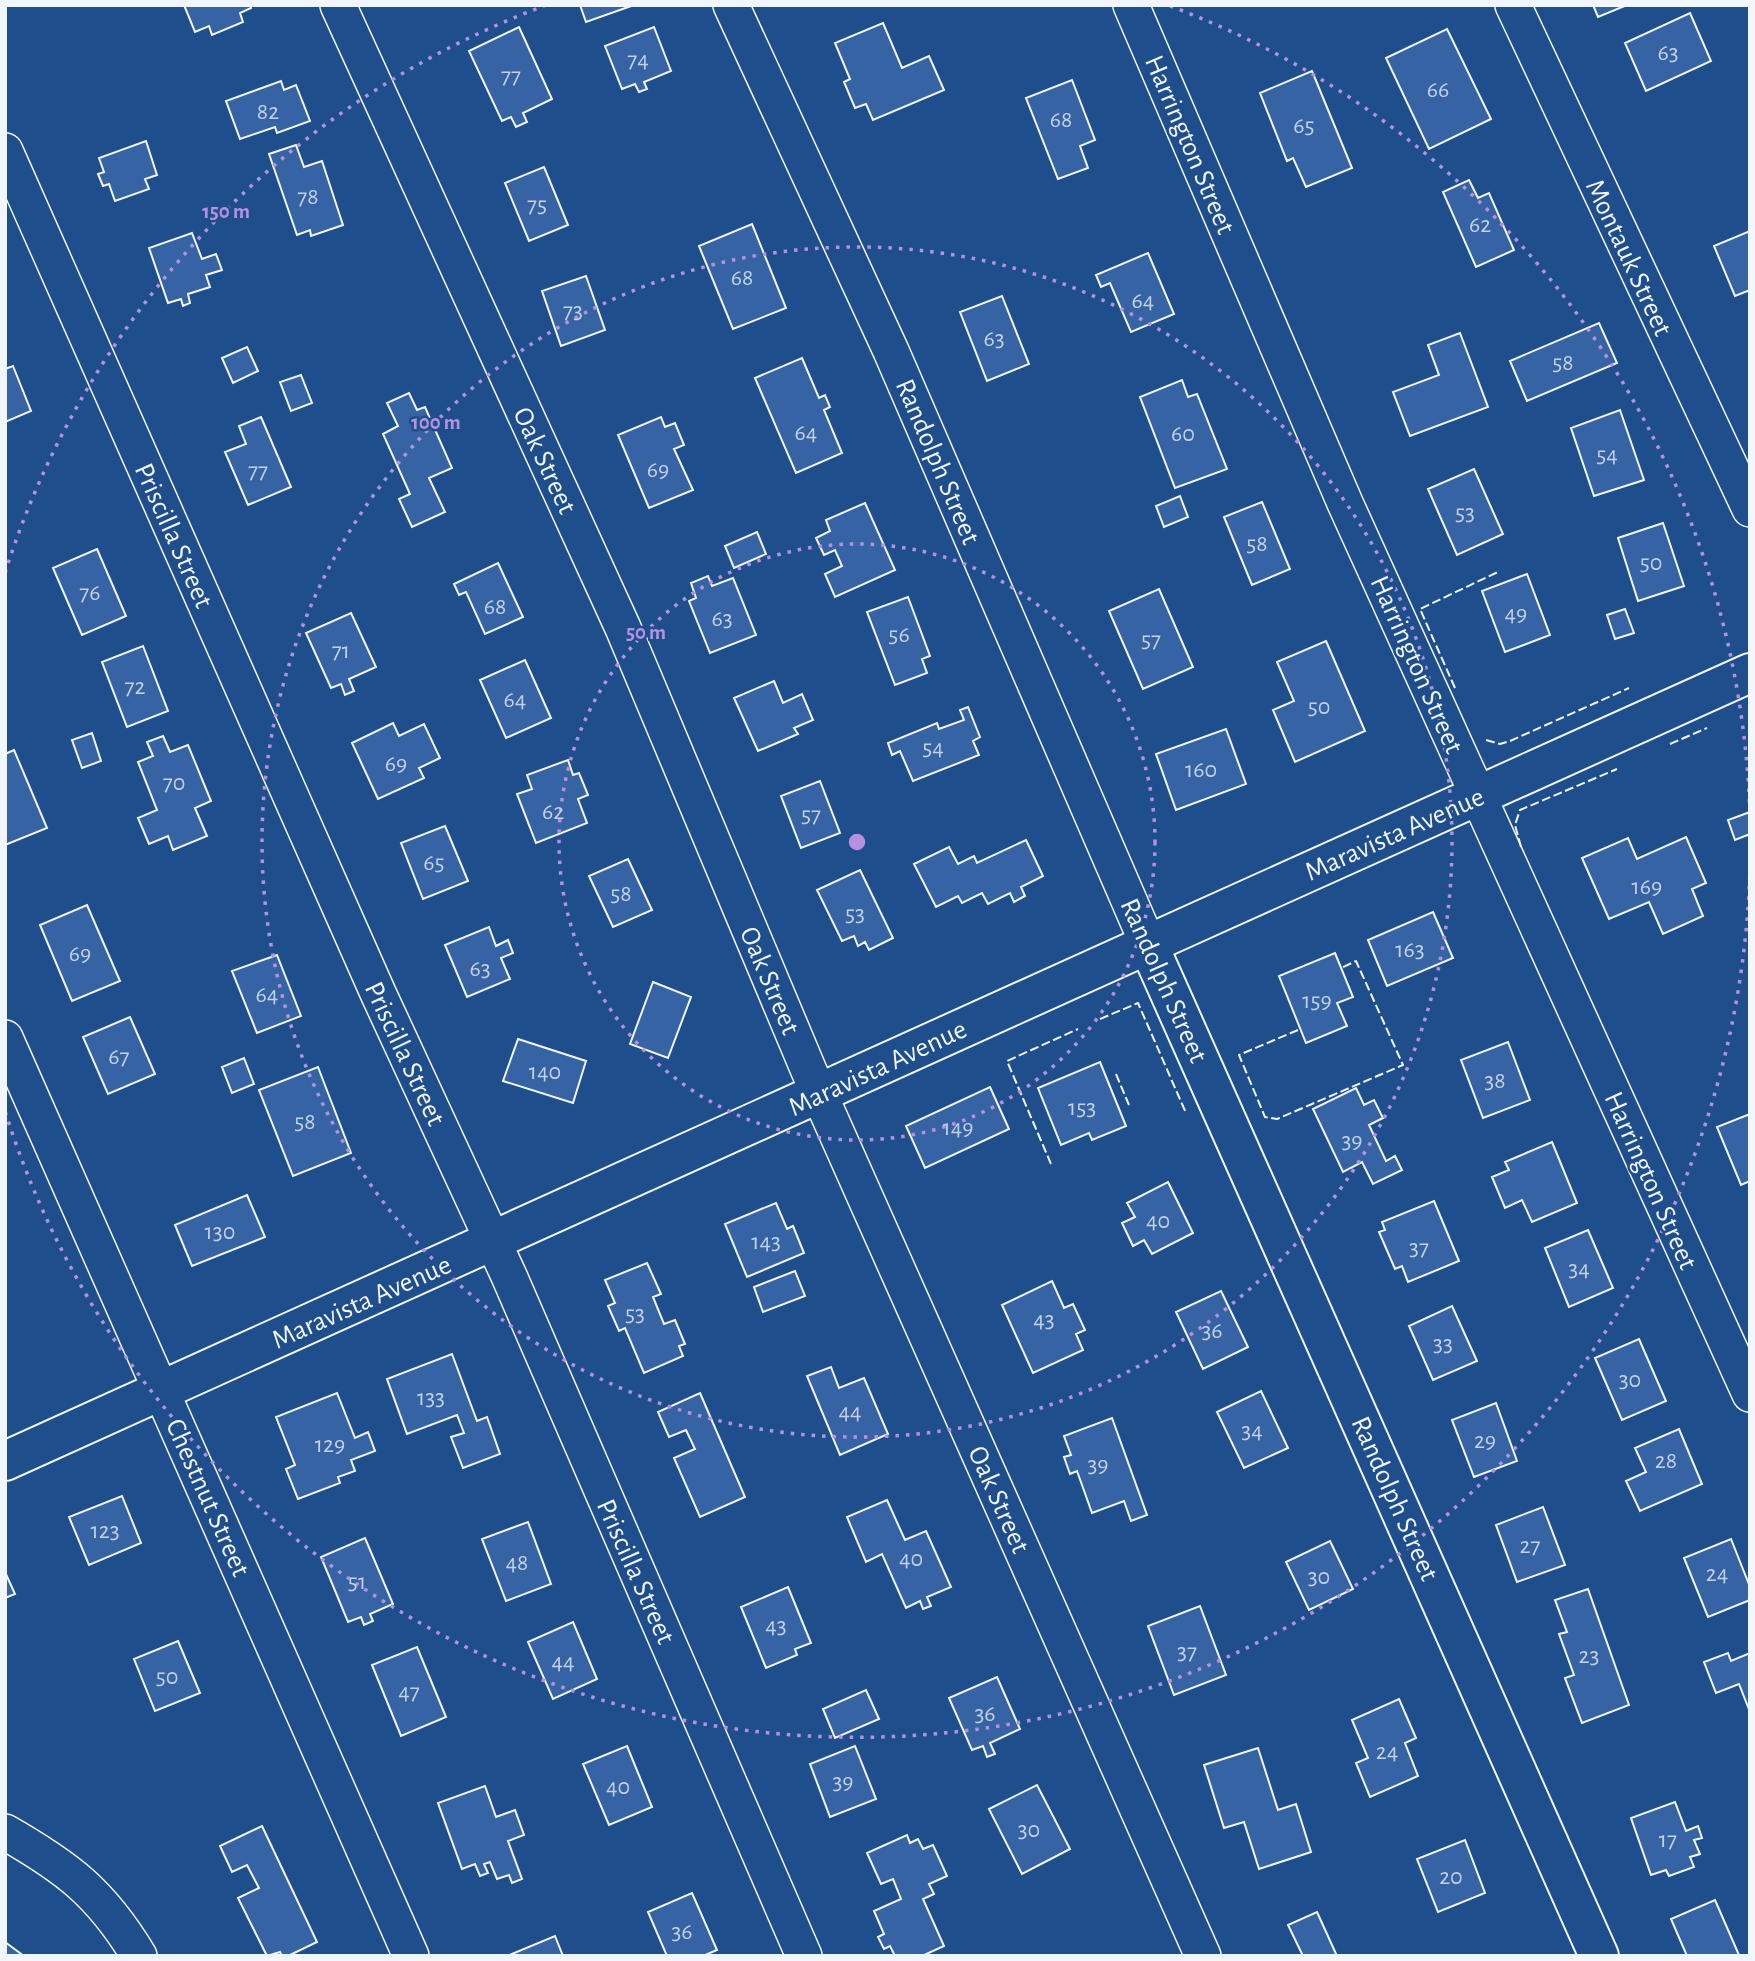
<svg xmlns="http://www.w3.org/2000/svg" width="1755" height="1961" viewBox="0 0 1755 1961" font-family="'Alegreya Sans',sans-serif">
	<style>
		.building { fill: #3563a3; stroke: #f2f6ff; stroke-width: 2 }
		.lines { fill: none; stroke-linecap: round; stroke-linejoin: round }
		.street-casing { stroke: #f2f6ff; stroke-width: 38 }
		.secondary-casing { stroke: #f2f6ff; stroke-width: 42 }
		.street { stroke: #1f4e8c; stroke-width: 35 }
		.secondary { stroke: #1f4e8c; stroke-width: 38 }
		.fence { stroke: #f2f6ff; stroke-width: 2; stroke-dasharray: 9 3.5; stroke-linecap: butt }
		.ring { fill: none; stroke: #b691df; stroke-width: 3.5; stroke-dasharray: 3.5 7 }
		.labels { text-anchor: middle; stroke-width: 5; stroke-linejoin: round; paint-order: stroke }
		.number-label { font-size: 24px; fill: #c3d1e8 }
		.street-label { font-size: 28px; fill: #f2f6ff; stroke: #1f4e8c }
		.centre { fill: #b691df; stroke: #1f4e8c; stroke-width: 3.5 }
		.ring-label { font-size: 21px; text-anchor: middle; font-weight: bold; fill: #b691df; stroke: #1f4e8c; stroke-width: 5; stroke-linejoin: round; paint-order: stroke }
	</style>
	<rect width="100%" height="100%" fill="#1f4e8c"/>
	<!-- building -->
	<path class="building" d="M 184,5 L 250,5 L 251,8 L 240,13 L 243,22 L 212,35 L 209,26 L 195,32 Z
		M 580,5 L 634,5 L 586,22 Z
		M 1593,5 L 1627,5 L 1598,17 Z
		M 1690,13 L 1711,61 L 1646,91 L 1625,43 Z
		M 883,23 L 902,68 L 929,56 L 944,90 L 873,120 L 866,104 L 855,108 L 844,82 L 850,79 L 835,43 Z
		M 519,27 L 552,99 L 523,113 L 527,122 L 516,127 L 511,117 L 502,121 L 469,51 Z
		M 654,27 L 671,71 L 644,82 L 647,89 L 639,92 L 635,84 L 622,89 L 605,46 Z
		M 1447,29 L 1491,119 L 1429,149 L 1386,58 Z
		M 1312,71 L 1352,168 L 1306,187 L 1293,158 L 1287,161 L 1260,93 Z
		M 1072,80 L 1095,140 L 1080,146 L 1088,168 L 1058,179 L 1026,98 Z
		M 281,81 L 284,90 L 296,85 L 310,121 L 277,133 L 275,127 L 240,139 L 226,101 Z
		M 146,141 L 157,175 L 145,179 L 149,189 L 115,201 L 109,184 L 103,186 L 98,174 L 104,172 L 99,158 Z
		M 296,145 L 304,167 L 322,161 L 343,225 L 311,236 L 310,230 L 297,235 L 269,154 Z
		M 544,167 L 568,225 L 529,241 L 505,183 Z
		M 1469,180 L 1478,198 L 1489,193 L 1514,250 L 1476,267 L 1443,192 Z
		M 752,224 L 786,308 L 733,329 L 699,246 Z
		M 1750,231 L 1750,290 L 1735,296 L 1714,246 Z
		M 192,233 L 202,259 L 216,254 L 222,270 L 206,275 L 210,287 L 188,294 L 190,303 L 183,306 L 181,299 L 168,303 L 149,248 Z
		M 1148,253 L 1174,314 L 1131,332 L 1110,283 L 1101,287 L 1096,275 Z
		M 586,276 L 605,330 L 561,346 L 542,291 Z
		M 1002,296 L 1029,364 L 987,381 L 960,312 Z
		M 1599,323 L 1617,363 L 1527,401 L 1510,361 Z
		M 1460,333 L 1488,407 L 1410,436 L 1393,392 L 1439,375 L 1428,345 Z
		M 247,347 L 258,371 L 233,383 L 222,358 Z
		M 802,358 L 819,398 L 825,395 L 830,407 L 824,410 L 842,453 L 796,473 L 755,378 Z
		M 13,366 L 31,411 L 5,422 L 5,369 Z
		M 301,375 L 312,403 L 291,411 L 280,382 Z
		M 1182,380 L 1188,397 L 1197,394 L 1227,469 L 1175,488 L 1140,397 Z
		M 409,393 L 417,410 L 425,407 L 452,468 L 429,478 L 445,512 L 412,527 L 399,499 L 410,494 L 383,434 L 398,426 L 387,403 Z
		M 1620,410 L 1644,480 L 1594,496 L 1571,428 Z
		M 261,417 L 291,487 L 248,505 L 225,452 L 246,444 L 239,426 Z
		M 661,417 L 665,427 L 675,423 L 684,445 L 674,449 L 693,490 L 649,508 L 618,435 Z
		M 1474,469 L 1503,534 L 1457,555 L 1428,489 Z
		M 1180,496 L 1188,517 L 1164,527 L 1156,506 Z
		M 1262,502 L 1290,569 L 1252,585 L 1224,517 Z
		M 865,503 L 895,570 L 835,597 L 825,574 L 842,566 L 835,550 L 824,555 L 816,538 L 830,531 L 826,520 Z
		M 1663,523 L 1684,586 L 1638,601 L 1618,538 Z
		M 757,532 L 766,554 L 734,568 L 725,546 Z
		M 97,549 L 126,616 L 82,635 L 53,568 Z
		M 498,563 L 523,617 L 485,634 L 466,592 L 459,595 L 454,584 Z
		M 1527,574 L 1550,635 L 1505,652 L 1482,591 Z
		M 708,576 L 712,586 L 733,578 L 756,635 L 710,653 L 689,601 L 696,598 L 691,583 Z
		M 1159,589 L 1193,667 L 1143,689 L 1109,611 Z
		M 908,597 L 930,656 L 922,659 L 927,673 L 895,685 L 867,612 Z
		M 1625,609 L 1634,633 L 1615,639 L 1607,615 Z
		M 351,613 L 376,667 L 349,679 L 354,691 L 345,695 L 341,684 L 331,688 L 306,633 Z
		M 1326,641 L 1365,731 L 1295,762 L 1273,710 L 1294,701 L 1277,662 Z
		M 143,646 L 168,711 L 127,727 L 102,662 Z
		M 525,660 L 551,718 L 506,738 L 480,680 Z
		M 774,681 L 783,703 L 802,694 L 813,720 L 794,728 L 798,734 L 758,751 L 734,698 Z
		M 968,707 L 980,737 L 973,741 L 979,755 L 913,781 L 900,751 L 892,755 L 888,743 L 937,723 L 939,729 L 964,720 L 960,710 Z
		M 393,723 L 399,736 L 424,724 L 440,758 L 419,768 L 424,778 L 378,799 L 352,743 Z
		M 1226,729 L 1246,784 L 1176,810 L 1156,754 Z
		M 92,733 L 101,761 L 82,768 L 72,740 Z
		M 163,736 L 170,752 L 188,745 L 211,801 L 195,808 L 207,836 L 173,850 L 168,836 L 149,844 L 138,818 L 157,810 L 138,762 L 153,756 L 147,742 Z
		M 14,750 L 47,828 L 5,845 L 5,754 Z
		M 568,760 L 573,775 L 579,773 L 588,795 L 578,799 L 587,823 L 536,843 L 517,794 L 532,789 L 527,775 Z
		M 820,781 L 840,833 L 801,848 L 781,796 Z
		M 1750,812 L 1750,834 L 1735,840 L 1728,820 Z
		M 445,826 L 468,881 L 423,899 L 401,843 Z
		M 1686,837 L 1706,883 L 1692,889 L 1703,916 L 1663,934 L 1649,902 L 1609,919 L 1582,858 L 1628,838 L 1637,859 Z
		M 1026,840 L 1043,876 L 1021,887 L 1025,896 L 1014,902 L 1010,893 L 988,904 L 982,893 L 962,903 L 958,896 L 936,907 L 914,864 L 949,847 L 958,864 L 974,856 L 977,863 Z
		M 628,859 L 652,910 L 613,927 L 589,876 Z
		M 860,870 L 893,938 L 869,950 L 865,942 L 858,946 L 854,936 L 842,941 L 817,890 Z
		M 87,905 L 120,981 L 72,1001 L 40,925 Z
		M 1433,912 L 1453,958 L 1387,986 L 1368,940 Z
		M 489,927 L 496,946 L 508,940 L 513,953 L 501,958 L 510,979 L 467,997 L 445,945 Z
		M 1335,953 L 1353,997 L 1337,1003 L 1347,1026 L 1306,1043 L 1279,976 Z
		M 277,955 L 301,1016 L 257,1033 L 232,971 Z
		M 653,982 L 691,997 L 668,1058 L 630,1044 Z
		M 130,1017 L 155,1074 L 108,1094 L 83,1037 Z
		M 518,1039 L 586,1061 L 573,1103 L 503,1081 Z
		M 1508,1042 L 1530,1100 L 1483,1118 L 1461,1060 Z
		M 244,1058 L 254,1084 L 232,1093 L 222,1067 Z
		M 1100,1062 L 1126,1126 L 1092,1140 L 1089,1133 L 1061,1145 L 1038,1088 Z
		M 318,1067 L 351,1153 L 293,1176 L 259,1090 Z
		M 990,1087 L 1009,1129 L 925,1168 L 906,1126 Z
		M 1356,1088 L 1364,1105 L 1374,1100 L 1383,1118 L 1369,1125 L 1386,1161 L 1395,1156 L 1402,1170 L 1373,1184 L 1362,1162 L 1343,1172 L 1313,1109 Z
		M 1750,1114 L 1750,1181 L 1741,1185 L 1717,1127 Z
		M 1552,1142 L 1577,1203 L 1532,1222 L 1522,1200 L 1505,1208 L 1492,1177 L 1509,1170 L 1505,1162 Z
		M 1168,1182 L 1193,1233 L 1152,1254 L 1144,1240 L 1133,1246 L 1122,1223 L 1135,1217 L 1127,1203 Z
		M 247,1195 L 265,1237 L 192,1266 L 175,1225 Z
		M 1434,1201 L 1459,1261 L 1408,1282 L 1402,1266 L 1395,1269 L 1379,1232 L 1385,1230 L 1382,1222 Z
		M 776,1203 L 787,1229 L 793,1226 L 804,1253 L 747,1277 L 725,1224 Z
		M 1588,1230 L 1613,1288 L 1569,1307 L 1545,1248 Z
		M 647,1263 L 661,1294 L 653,1297 L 664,1324 L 675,1320 L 685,1344 L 679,1346 L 683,1356 L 644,1373 L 625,1328 L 619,1331 L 608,1306 L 615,1303 L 605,1280 Z
		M 795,1271 L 805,1296 L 763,1312 L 754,1287 Z
		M 1052,1281 L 1064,1308 L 1073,1304 L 1085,1330 L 1076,1334 L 1083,1350 L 1033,1373 L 1002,1305 Z
		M 1221,1291 L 1248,1347 L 1203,1369 L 1176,1312 Z
		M 1452,1306 L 1477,1361 L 1433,1380 L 1409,1326 Z
		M 1639,1339 L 1666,1401 L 1622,1420 L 1595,1358 Z
		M 452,1354 L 477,1421 L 487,1417 L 500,1454 L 463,1468 L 451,1437 L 464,1433 L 457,1415 L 407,1434 L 387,1379 Z
		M 831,1367 L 839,1388 L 864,1378 L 888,1434 L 840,1455 L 807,1376 Z
		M 1261,1391 L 1288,1448 L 1244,1468 L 1217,1412 Z
		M 337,1393 L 355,1438 L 368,1432 L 375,1451 L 351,1460 L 355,1471 L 338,1477 L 340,1483 L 298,1499 L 286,1469 L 295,1465 L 276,1417 Z
		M 700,1393 L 745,1497 L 700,1517 L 674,1458 L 695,1449 L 686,1430 L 669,1437 L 658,1412 Z
		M 1496,1403 L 1517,1461 L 1474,1477 L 1452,1420 Z
		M 1112,1418 L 1147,1515 L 1131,1521 L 1124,1501 L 1092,1513 L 1077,1471 L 1070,1474 L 1064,1457 L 1071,1455 L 1064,1436 Z
		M 1679,1429 L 1702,1484 L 1640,1511 L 1626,1481 L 1646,1472 L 1635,1448 Z
		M 122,1496 L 141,1543 L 89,1565 L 69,1517 Z
		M 887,1500 L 905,1540 L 926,1531 L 951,1587 L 927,1597 L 931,1606 L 923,1609 L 920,1601 L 906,1608 L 882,1554 L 866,1562 L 847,1517 Z
		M 1543,1507 L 1565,1565 L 1517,1582 L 1496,1525 Z
		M 528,1522 L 551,1584 L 506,1601 L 482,1539 Z
		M 365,1538 L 393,1604 L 370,1614 L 373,1621 L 364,1625 L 361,1617 L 348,1622 L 321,1557 Z
		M 1731,1539 L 1750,1587 L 1750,1600 L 1708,1617 L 1684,1558 Z
		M 1330,1541 L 1353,1589 L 1309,1610 L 1286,1562 Z
		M 5,1572 L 15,1594 L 5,1598 Z
		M 788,1587 L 811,1643 L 795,1649 L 797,1655 L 766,1668 L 741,1607 Z
		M 1588,1589 L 1629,1705 L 1582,1723 L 1565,1678 L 1574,1675 L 1559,1634 L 1567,1632 L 1555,1600 Z
		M 1200,1606 L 1226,1675 L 1174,1695 L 1148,1626 Z
		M 573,1622 L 597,1679 L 553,1699 L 528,1642 Z
		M 178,1641 L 200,1693 L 155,1711 L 134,1659 Z
		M 417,1647 L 446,1717 L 401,1736 L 372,1665 Z
		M 1728,1653 L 1731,1661 L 1750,1653 L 1750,1712 L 1739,1684 L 1716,1693 L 1704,1662 Z
		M 997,1677 L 1020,1729 L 990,1743 L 995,1754 L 987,1757 L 983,1746 L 972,1750 L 949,1698 Z
		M 866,1690 L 879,1719 L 835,1738 L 823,1709 Z
		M 1399,1699 L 1416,1738 L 1405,1743 L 1418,1776 L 1370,1797 L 1356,1763 L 1368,1758 L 1352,1720 Z
		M 627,1746 L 652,1807 L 609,1825 L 583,1764 Z
		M 855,1746 L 876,1799 L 830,1817 L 810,1764 Z
		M 1258,1748 L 1278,1810 L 1296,1804 L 1311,1852 L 1259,1869 L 1244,1822 L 1224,1828 L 1204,1765 Z
		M 1037,1785 L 1070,1849 L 1022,1874 L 989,1809 Z
		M 485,1786 L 496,1817 L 515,1810 L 524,1835 L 508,1841 L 522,1879 L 512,1883 L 509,1875 L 497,1879 L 490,1862 L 484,1864 L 488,1873 L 480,1876 L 475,1864 L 462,1869 L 438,1803 Z
		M 1675,1802 L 1686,1831 L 1698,1826 L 1702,1838 L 1694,1840 L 1700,1854 L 1690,1857 L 1694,1867 L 1669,1876 L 1666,1870 L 1651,1875 L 1631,1818 Z
		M 262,1826 L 317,1942 L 288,1956 L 282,1956 L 280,1952 L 267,1956 L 238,1898 L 259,1888 L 247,1865 L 232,1872 L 220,1846 Z
		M 907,1835 L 910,1843 L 918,1839 L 923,1849 L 933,1845 L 947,1876 L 929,1884 L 934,1894 L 923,1899 L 944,1946 L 922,1956 L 895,1956 L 890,1946 L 884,1949 L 878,1937 L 884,1934 L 874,1911 L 901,1899 L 893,1879 L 881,1884 L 867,1853 Z
		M 1465,1840 L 1485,1893 L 1438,1912 L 1417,1859 Z
		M 692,1893 L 717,1950 L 703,1956 L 667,1956 L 648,1912 Z
		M 1715,1900 L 1739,1955 L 1687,1956 L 1671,1919 Z
		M 1317,1912 L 1337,1956 L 1303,1956 L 1288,1925 Z
		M 555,1936 L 563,1956 L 507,1956 Z
		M 5,1942 L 24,1956 L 5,1956 Z"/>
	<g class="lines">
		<defs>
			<path id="street" d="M 338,5 L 623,628 L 809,1071 L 1203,1956
				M 731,5 L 891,351 L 1147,942
				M 1131,5 L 1345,503 L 1750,1394
				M 1513,5 L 1750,509
				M 5,151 L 378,993 L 509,1276 L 804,1956
				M 5,1038 L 411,1956
				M 5,1832 C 68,1868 101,1893 139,1956"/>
			<path id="secondary" d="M 1147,942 L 1599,1956
				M 5,1461 C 586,1198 1168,935 1750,673"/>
		</defs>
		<!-- street casing -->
		<use href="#street" class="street-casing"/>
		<!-- secondary casing -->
		<use href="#secondary" class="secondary-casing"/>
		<!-- street -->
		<use href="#street" class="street"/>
		<!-- secondary -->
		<use href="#secondary" class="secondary"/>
		<!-- fence -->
		<path class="fence" d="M 1455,688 L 1420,609 L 1500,571
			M 1486,740 L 1500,744 L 1510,741 L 1629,688
			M 1670,744 L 1707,728
			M 1521,847 L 1515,825 L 1520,810 L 1617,769
			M 1100,1019 L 1138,1003 L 1186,1113
			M 1298,1030 L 1239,1055 L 1265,1117 L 1277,1119 L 1403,1065 L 1356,961 L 1341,968
			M 1116,1074 L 1129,1105
			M 1051,1164 L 1007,1061 L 1078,1029"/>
	</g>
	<!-- distance rings -->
	<g class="ring">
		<circle cx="857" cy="842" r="298"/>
		<circle cx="857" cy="842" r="595"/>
		<path d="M1750 865A893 893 0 0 1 5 1111M5 573A893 893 0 0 1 544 6M1170 6A893 893 0 0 1 1750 819"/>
	</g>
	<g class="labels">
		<!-- number labels -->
		<g class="number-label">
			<text x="1668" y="60">63</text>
			<text x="638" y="67">74</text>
			<text x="511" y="83">77</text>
			<text x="1438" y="97">66</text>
			<text x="268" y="119">82</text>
			<text x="1061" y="127">68</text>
			<text x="1304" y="133">65</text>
			<text x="308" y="204">78</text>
			<text x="537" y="212">75</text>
			<text x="1480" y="232">62</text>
			<text x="742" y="285">68</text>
			<text x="1143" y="308">64</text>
			<text x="573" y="318">73</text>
			<text x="994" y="346">63</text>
			<text x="1563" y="370">58</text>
			<text x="806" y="440">64</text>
			<text x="1183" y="441">60</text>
			<text x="1607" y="462">54</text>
			<text x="658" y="477">69</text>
			<text x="258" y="478">77</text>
			<text x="1465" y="520">53</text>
			<text x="1257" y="551">58</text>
			<text x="1651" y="570">50</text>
			<text x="90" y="600">76</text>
			<text x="495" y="614">68</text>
			<text x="1516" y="621">49</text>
			<text x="722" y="626">63</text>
			<text x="899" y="642">56</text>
			<text x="1151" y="647">57</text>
			<text x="341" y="658">71</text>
			<text x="135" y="694">72</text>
			<text x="515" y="707">64</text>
			<text x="1319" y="714">50</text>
			<text x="933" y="755">54</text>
			<text x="396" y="771">69</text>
			<text x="1201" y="777">160</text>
			<text x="174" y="790">70</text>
			<text x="553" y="819">62</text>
			<text x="811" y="822">57</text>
			<text x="434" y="870">65</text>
			<text x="1647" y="894">169</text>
			<text x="621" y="901">58</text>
			<text x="855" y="921">53</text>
			<text x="1410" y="957">163</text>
			<text x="80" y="961">69</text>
			<text x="480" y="976">63</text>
			<text x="267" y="1002">64</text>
			<text x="1317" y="1008">159</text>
			<text x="119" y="1064">67</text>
			<text x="545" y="1079">140</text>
			<text x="1495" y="1088">38</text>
			<text x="1082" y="1115">153</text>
			<text x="305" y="1129">58</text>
			<text x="958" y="1135">149</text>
			<text x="1352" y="1148">39</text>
			<text x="1158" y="1228">40</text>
			<text x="220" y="1239">130</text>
			<text x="766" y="1249">143</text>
			<text x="1419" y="1255">37</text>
			<text x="1579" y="1276">34</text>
			<text x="635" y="1321">53</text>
			<text x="1044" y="1327">43</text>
			<text x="1212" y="1338">36</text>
			<text x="1443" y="1351">33</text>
			<text x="1630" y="1387">30</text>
			<text x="431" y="1405">133</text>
			<text x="850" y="1419">44</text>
			<text x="1252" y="1438">34</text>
			<text x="1485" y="1448">29</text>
			<text x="330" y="1452">129</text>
			<text x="1666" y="1468">28</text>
			<text x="1098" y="1472">39</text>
			<text x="105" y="1538">123</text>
			<text x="1530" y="1553">27</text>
			<text x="911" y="1566">40</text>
			<text x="517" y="1570">48</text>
			<text x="1717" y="1581">24</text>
			<text x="1319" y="1584">30</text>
			<text x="357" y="1589">51</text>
			<text x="776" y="1633">43</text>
			<text x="1187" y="1659">37</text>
			<text x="1589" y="1663">23</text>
			<text x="563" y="1669">44</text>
			<text x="167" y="1684">50</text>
			<text x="409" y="1699">47</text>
			<text x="985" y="1721">36</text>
			<text x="1387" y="1759">24</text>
			<text x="843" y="1789">39</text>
			<text x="618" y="1794">40</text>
			<text x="1029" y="1837">30</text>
			<text x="1668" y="1847">17</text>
			<text x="1451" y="1884">20</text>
			<text x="682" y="1939">36</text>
		</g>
		<!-- street labels -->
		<g class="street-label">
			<text transform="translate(1191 144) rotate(67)" y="10">Harrington Street</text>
			<text transform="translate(1630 257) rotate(65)" y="10">Montauk Street</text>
			<text transform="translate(546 460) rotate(65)" y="10">Oak Street</text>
			<text transform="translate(939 461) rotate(67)" y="10">Randolph Street</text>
			<text transform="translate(175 535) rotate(66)" y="10">Priscilla Street</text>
			<text transform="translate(1418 664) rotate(66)" y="10">Harrington Street</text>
			<text transform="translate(1394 833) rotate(-24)" y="10">Maravista Avenue</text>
			<text transform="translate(771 980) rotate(67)" y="10">Oak Street</text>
			<text transform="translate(1165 980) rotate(66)" y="10">Randolph Street</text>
			<text transform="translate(406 1053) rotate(65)" y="10">Priscilla Street</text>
			<text transform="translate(877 1067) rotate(-25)" y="10">Maravista Avenue</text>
			<text transform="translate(1652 1180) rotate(66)" y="10">Harrington Street</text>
			<text transform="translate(361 1301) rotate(-24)" y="10">Maravista Avenue</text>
			<text transform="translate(209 1497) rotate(66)" y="10">Chestnut Street</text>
			<text transform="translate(1396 1498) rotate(66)" y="10">Randolph Street</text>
			<text transform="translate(1000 1499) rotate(66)" y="10">Oak Street</text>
			<text transform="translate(637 1571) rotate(66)" y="10">Priscilla Street</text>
		</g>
	</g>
	<circle cx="857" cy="842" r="10" class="centre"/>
	<g class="ring-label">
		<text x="226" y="218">150 m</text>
		<text x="436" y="429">100 m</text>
		<text x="646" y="639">50 m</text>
	</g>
	<!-- border -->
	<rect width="1755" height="1961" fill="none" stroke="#f2f6ff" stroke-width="14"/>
</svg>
